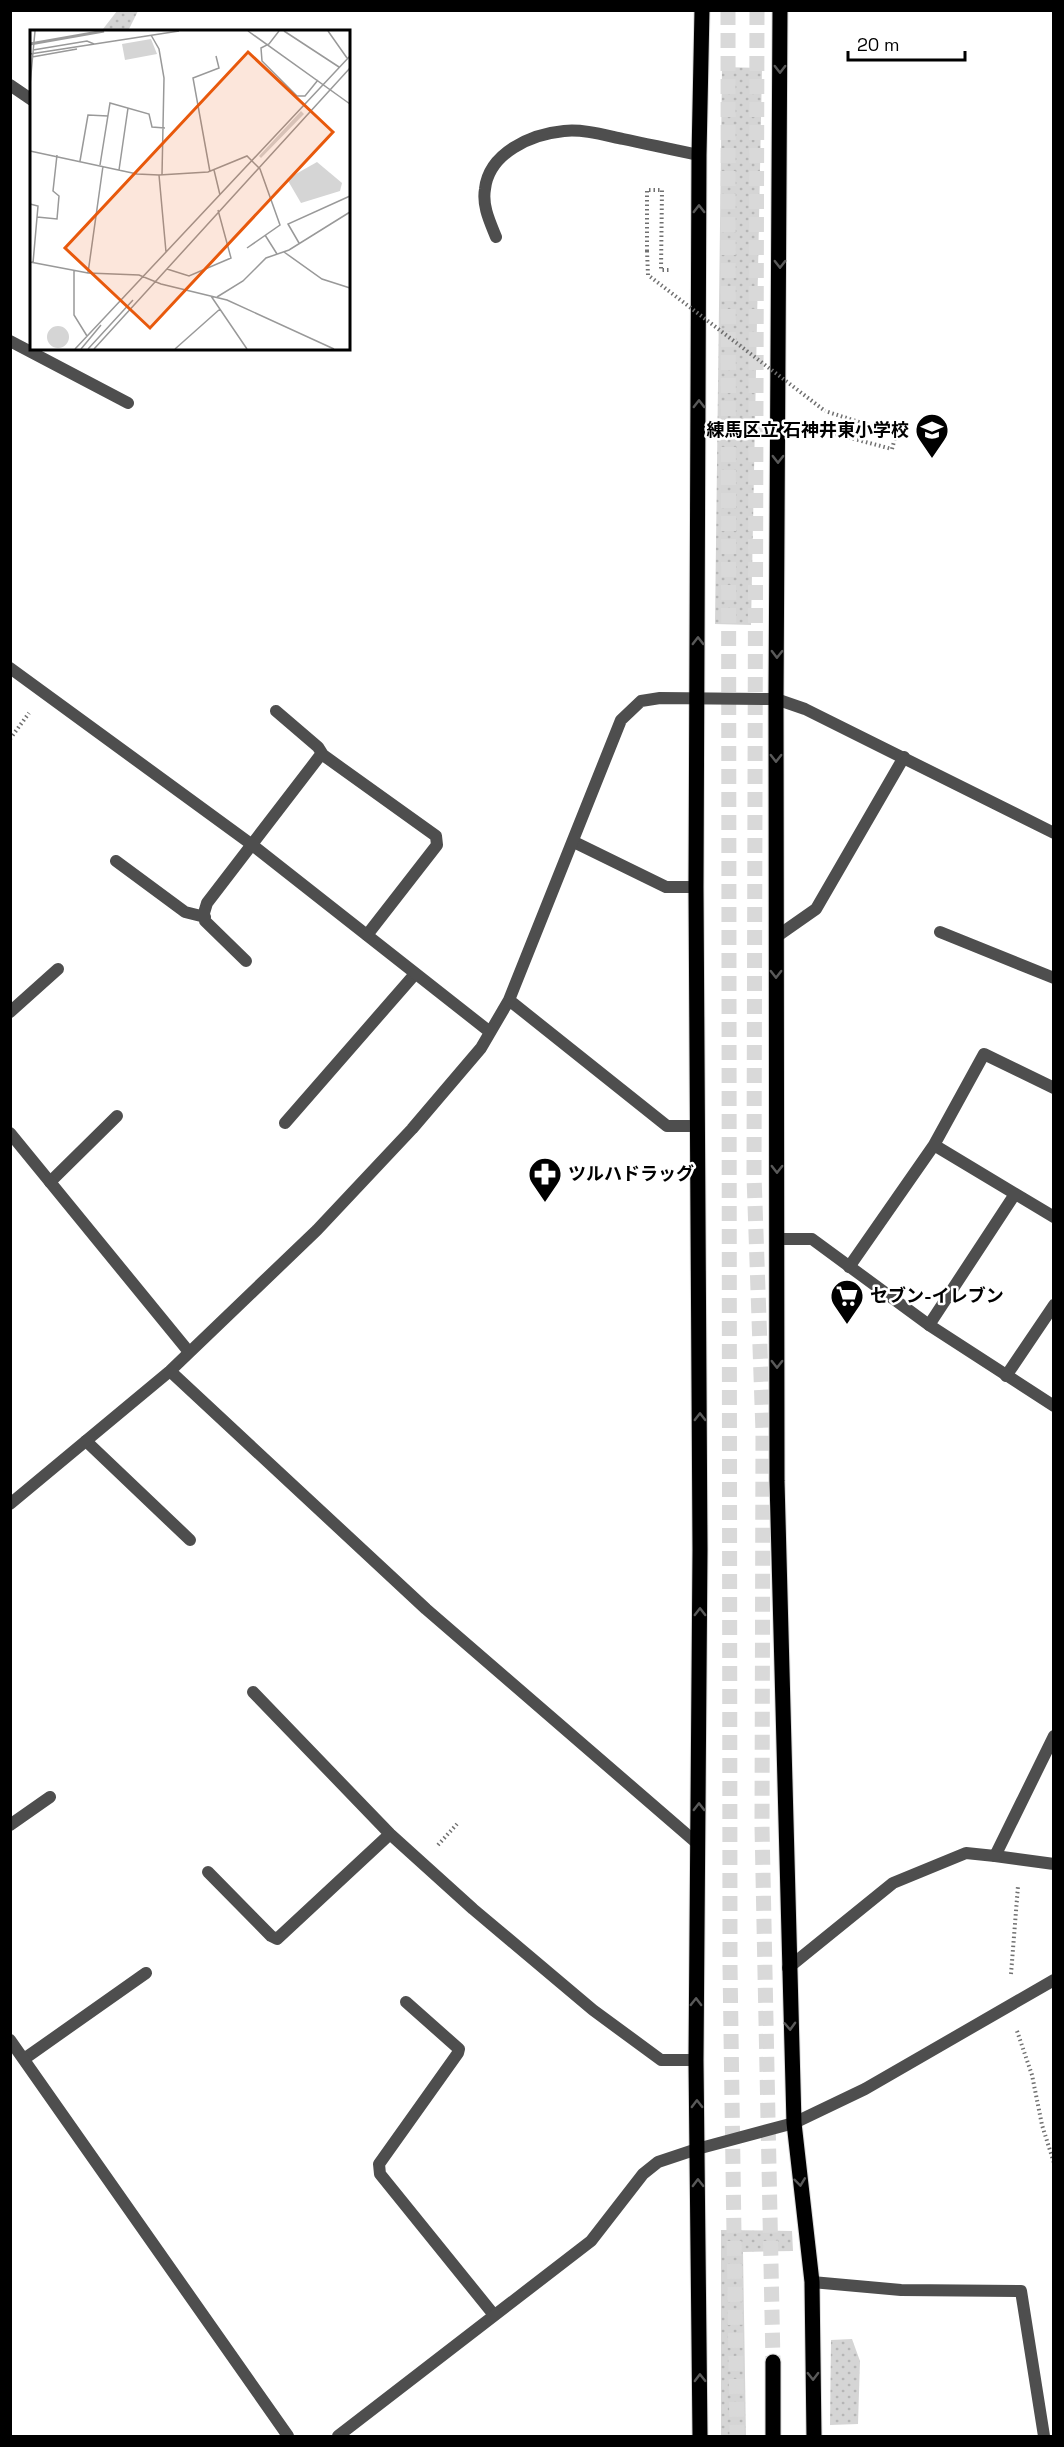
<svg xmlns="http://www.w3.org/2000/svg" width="1064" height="2447" viewBox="0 0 1064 2447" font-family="'Space Grotesk','Noto Sans JP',sans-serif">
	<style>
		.grass { fill: url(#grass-dots) }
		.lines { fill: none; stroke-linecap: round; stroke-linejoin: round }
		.primary-tunnel { stroke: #d9d9d9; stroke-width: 15; stroke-dasharray: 15 8; stroke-linecap: butt }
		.primary-casing { stroke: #dbdbdb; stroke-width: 17 }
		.path { stroke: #707070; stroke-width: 4; stroke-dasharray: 1.5 3; stroke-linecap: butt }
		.service { stroke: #4e4e4e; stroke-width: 12 }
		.minor { stroke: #4e4e4e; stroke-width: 12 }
		.primary { stroke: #000; stroke-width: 15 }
		.path-bridge { stroke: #707070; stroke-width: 4; stroke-dasharray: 1.5 3; stroke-linecap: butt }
		.oneway { stroke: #595959 }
		.labels { text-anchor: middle; stroke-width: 5; stroke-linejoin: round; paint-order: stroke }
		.poi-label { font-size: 18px; font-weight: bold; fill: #000; stroke: #fff; text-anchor: start }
		.inset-river { fill: none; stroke: #9c9c9c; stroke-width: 3 }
		.inset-road { fill: none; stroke: #999; stroke-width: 1.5 }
		.view { fill: #e8590c; fill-opacity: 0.15; stroke: #e8590c; stroke-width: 3 }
		.inset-edge { fill: none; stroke: #000; stroke-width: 3 }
	</style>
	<defs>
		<pattern id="grass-dots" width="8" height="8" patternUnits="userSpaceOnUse" patternTransform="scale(1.5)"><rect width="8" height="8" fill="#d5d5d5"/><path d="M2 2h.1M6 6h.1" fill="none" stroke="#b5b5b5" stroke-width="1.8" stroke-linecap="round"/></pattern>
	</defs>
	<rect width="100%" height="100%" fill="#fff"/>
	<!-- grass -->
	<path class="grass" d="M 117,11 L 138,11 L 128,31 L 106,31 L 103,29 Z
		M 722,67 L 762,68 L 751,625 L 715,624 Z
		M 721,2230 L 792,2231 L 793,2251 L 743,2252 L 746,2436 L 721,2436 Z
		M 852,2339 L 860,2361 L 858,2424 L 830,2425 L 831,2340 Z"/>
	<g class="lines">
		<!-- primary-tunnel -->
		<path class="primary-tunnel" d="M 728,10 L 730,1966 L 737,2436
			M 757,10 L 754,1176 L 763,1432 L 762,1826 L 773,2362"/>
		<defs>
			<path id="primary" d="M 780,10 L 776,699 L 777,1481 L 794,2123 L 812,2282 L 814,2436
				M 773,2362 L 773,2436
				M 700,2436 L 696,2060 L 700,1550 L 696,887 L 699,155 L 702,10"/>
		</defs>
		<!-- primary casing -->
		<use href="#primary" class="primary-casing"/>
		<!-- path -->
		<path class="path" d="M 647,251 L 647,190 L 662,190 L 661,270 L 670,270
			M 805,426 L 892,449 L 896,434 L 825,411
			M 10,739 L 29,713
			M 438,1845 L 457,1824
			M 1011,1974 L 1018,1886
			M 1017,2031 L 1032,2075 L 1042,2125 L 1054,2163"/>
		<!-- service -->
		<path class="service" d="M 10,85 L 32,100
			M 496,237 C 490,222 482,206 485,189 C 489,153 531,134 564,131 C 583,129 604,135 623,139 C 648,144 673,150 699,155
			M 10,341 L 128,403
			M 276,711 L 318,747 L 323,755
			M 574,842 L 666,887 L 696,887
			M 116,861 L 185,912 L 205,917
			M 940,932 L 1054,978
			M 776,937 L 816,909 L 904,757
			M 246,961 L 205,921 L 204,913 L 207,903 L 319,757 L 323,755 L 436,836 L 437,845 L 367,935
			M 10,1012 L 58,969
			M 285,1123 L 415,974
			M 934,1145 L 1054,1217
			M 50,1182 L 117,1116
			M 849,1267 L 934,1145 L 984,1054 L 1054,1088
			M 929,1325 L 1015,1194
			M 1006,1376 L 1054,1305
			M 86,1441 L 190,1540
			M 253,1692 L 390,1834 L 473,1909 L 593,2010 L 661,2060 L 696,2060
			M 10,1825 L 50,1797
			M 995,1856 L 1054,1864
			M 208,1872 L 271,1936 L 277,1939 L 390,1834
			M 406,2002 L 459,2049 L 458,2053 L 379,2164 L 380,2174 L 494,2315
			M 24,2059 L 146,1973
			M 812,2282 L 901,2290 L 1021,2291 L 1044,2436"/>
		<!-- minor -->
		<path class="minor" d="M 10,668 L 251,844 L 490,1032
			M 509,1000 L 667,1126 L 698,1126
			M 10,1133 L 189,1352
			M 777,1239 L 812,1239 L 929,1325 L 1054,1406
			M 170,1371 L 426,1609 L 699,1845
			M 10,1504 L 170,1371 L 317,1230 L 412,1129 L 481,1048 L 509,1000 L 621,720 L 641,701 L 660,698 L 776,699 L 805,709 L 1054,833
			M 788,1968 L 893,1883 L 966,1853 L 995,1856 L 1054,1736
			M 10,2040 L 288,2436
			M 338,2436 L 591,2241 L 643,2174 L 658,2162 L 697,2149 L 794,2123 L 865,2089 L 1054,1980"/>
		<!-- primary -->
		<use href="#primary" class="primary"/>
		<!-- path-bridge -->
		<path class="path-bridge" d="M 647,251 L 648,275 L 825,411"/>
	</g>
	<!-- one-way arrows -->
	<defs><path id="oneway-chevron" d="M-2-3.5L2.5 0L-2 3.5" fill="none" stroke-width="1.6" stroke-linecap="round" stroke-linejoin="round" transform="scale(1.5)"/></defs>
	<g class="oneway">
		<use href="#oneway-chevron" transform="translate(780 69) rotate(90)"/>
		<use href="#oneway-chevron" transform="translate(699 209) rotate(-90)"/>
		<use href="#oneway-chevron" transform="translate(780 264) rotate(90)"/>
		<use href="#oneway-chevron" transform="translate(699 404) rotate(-90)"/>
		<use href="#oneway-chevron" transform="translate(778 459) rotate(90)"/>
		<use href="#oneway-chevron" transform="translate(698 641) rotate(-90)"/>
		<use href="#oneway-chevron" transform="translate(777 654) rotate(91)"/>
		<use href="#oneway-chevron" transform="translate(776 758) rotate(90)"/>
		<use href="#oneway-chevron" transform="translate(776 974) rotate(90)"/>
		<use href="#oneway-chevron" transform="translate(777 1169) rotate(90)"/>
		<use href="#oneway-chevron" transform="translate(777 1364) rotate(90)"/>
		<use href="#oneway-chevron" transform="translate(700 1417) rotate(-90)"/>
		<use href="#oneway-chevron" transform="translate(700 1612) rotate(-90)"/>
		<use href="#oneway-chevron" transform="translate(699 1807) rotate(-90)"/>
		<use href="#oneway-chevron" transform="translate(696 2002) rotate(-89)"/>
		<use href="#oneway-chevron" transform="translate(790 2026) rotate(88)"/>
		<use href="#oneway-chevron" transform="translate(697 2104) rotate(-91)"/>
		<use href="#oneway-chevron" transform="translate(800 2182) rotate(83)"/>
		<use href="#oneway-chevron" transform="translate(698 2183) rotate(-91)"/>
		<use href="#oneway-chevron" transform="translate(813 2376) rotate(89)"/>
		<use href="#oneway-chevron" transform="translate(700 2378) rotate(-91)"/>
	</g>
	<!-- icons -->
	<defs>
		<symbol id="school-pin" viewBox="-11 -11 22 30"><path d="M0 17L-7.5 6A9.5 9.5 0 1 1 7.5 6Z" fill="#000" stroke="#fff"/><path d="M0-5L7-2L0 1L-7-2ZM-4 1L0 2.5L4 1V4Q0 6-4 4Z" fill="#fff"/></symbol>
		<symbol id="pharmacy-pin" viewBox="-11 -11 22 30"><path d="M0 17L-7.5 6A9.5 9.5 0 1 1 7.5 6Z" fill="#000" stroke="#fff"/><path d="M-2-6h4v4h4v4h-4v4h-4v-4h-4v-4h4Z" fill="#fff"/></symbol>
		<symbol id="supermarket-pin" viewBox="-11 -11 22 30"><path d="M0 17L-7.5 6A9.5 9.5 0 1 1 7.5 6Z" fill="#000" stroke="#fff"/><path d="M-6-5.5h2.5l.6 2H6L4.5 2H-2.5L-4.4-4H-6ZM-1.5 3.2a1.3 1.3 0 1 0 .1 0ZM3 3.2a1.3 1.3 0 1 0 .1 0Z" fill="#fff"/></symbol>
	</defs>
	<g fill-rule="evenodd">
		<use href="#school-pin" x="913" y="411" width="38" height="52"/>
		<use href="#pharmacy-pin" x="526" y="1155" width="38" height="52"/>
		<use href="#supermarket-pin" x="828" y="1277" width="38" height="52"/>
	</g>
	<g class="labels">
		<!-- poi labels -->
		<g class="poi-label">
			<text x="909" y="436" text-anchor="end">練馬区立 石神井東小学校</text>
			<text x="568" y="1180">ツルハドラッグ</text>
			<text x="870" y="1302">セブン-イレブン</text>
		</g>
	</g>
	<!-- overview -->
	<g transform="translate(30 30)">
		<rect width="320" height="320" fill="#fff"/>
		<path d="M 271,81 L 274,84 L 231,128 L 229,126 ZM17 307a11 11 0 1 1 22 0a11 11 0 1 1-22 0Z" fill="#d5d5d5"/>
		<path d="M 121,9 L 127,24 L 95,30 L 92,14 Z" fill="#d5d5d5"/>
		<path d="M 287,132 L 312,153 L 310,161 L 271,173 L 257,149 Z" fill="#d5d5d5"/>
		<path class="inset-river" d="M 0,14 L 74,1"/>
		<path class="inset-road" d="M 218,1 L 320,74M 249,1 L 239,14 L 231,18 L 232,31 L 267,66 L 275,66 L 288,50M 254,1 L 309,37M 298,1 L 317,28M 121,5 L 129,19 L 134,48 L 132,145M 3,20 L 57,11 L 64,14M 0,24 L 149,1M 2,27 L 47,19M 0,55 L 5,1M 0,121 L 107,144 L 129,145 L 178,142 L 217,126 L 230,139 L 250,195 L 217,218M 50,131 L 58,85 L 78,86M 70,135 L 80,73 L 119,84 L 122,97 L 135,98M 89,140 L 98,78M 184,140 L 190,165M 180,142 L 163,48 L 189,38 L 186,26M 129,145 L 136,222M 0,174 L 8,176 L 3,233M 7,187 L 27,189 L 29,166 L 23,161 L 27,125M 235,205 L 247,224M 269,213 L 258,194 L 320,166M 254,222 L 292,249 L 320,258M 0,232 L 58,243 L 109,245 L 131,254 L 197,270 L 304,319M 137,239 L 159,246 L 201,228 L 188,180M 44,241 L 44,285 L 57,306M 58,243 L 73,136M 181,266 L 217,319M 187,267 L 213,251 L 236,228 L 259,220 L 320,182M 45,319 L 320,26M 51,319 L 71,295M 58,319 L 103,270M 64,319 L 320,38M 145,319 L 190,279"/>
		<path class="view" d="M 218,22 L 303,102 L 120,298 L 35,218 Z"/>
		<rect width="320" height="320" class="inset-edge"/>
	</g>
	<!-- border -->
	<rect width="1064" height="2447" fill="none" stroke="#000000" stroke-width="24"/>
	<!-- scale -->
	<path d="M848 51v9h117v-9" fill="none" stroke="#000000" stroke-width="3"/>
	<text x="857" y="51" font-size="18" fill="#000000" stroke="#ffffff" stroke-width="4.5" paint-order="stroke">20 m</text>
</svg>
